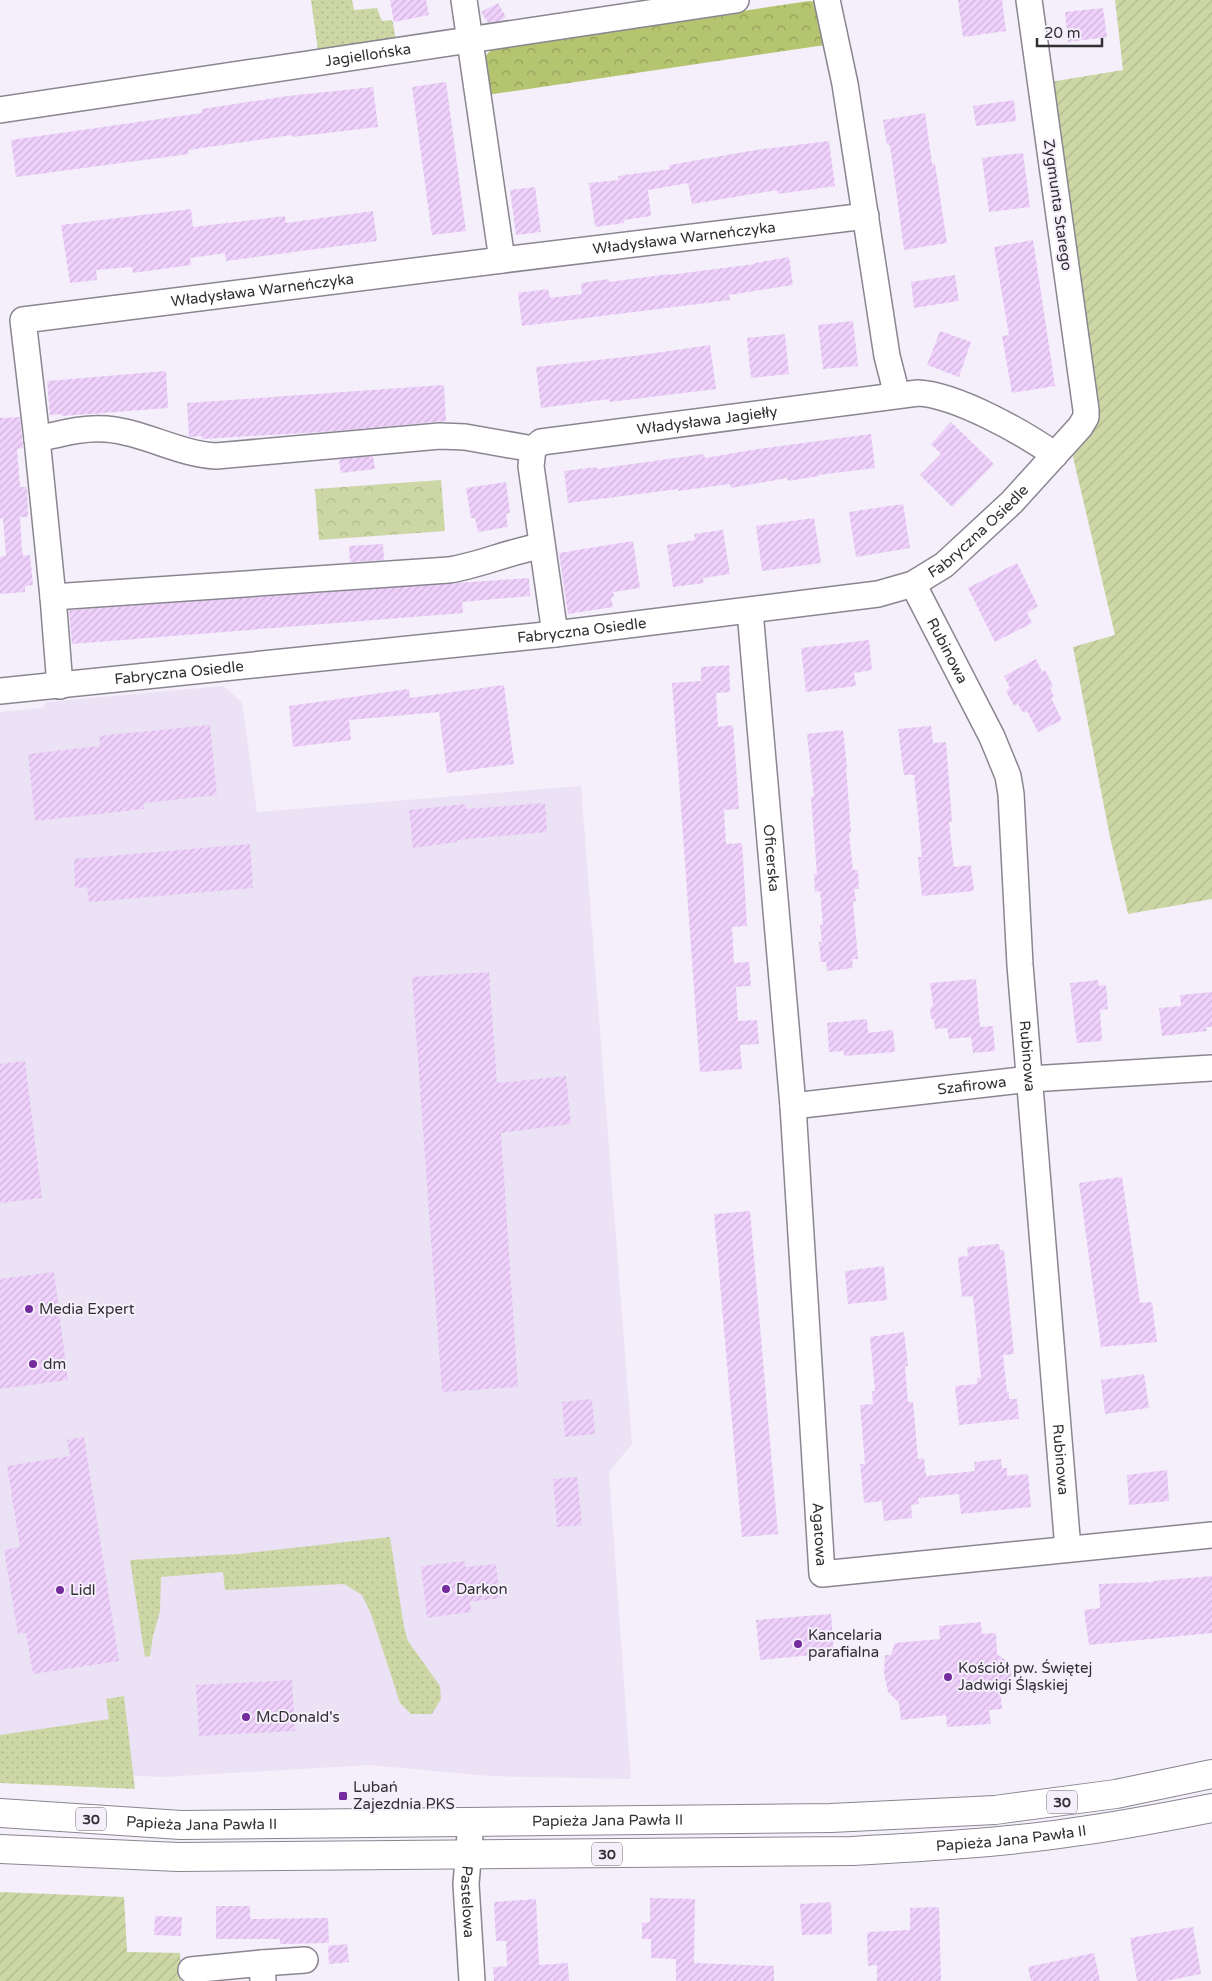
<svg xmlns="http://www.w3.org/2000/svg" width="1212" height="1981" viewBox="0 0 1212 1981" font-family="'Varela Round',sans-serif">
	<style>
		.built { fill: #ebe2f5 }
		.grass { fill: url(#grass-dots) }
		.forest { fill: url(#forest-crowns) }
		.park { fill: url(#park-crowns) }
		.garden { fill: url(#garden-furrows) }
		.building { fill: url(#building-hatch) }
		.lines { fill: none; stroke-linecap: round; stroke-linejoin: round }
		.street-casing { stroke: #8a8590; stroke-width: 28 }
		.primary-casing { stroke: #8a8590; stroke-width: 30 }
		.street { stroke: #fff; stroke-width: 25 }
		.primary { stroke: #fff; stroke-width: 28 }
		.poi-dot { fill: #732b9e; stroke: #f4effb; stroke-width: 2 }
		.labels { text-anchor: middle; stroke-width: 4; stroke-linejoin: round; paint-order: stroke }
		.shield { fill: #f4effb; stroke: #6c6970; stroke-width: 1 }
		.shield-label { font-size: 14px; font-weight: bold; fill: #323034 }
		.street-label { font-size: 15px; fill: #323034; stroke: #f4effb }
		.poi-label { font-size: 15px; fill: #323034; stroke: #f4effb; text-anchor: start }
	</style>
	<defs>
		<pattern id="grass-dots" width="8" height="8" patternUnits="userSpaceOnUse" patternTransform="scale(1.25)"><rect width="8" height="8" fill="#cdd7a5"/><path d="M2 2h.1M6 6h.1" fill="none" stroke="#b0b98f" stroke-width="1.8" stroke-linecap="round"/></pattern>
		<pattern id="forest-crowns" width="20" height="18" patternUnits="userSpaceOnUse" patternTransform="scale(1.25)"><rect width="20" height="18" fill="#b5c46f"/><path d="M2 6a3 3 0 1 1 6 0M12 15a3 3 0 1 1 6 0" fill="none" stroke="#94a05c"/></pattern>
		<pattern id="park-crowns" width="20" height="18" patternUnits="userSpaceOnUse" patternTransform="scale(1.25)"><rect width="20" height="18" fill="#cdd7a5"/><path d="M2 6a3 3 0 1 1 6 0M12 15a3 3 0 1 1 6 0" fill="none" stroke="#b0b98f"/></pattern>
		<pattern id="garden-furrows" width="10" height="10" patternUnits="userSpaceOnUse" patternTransform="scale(1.25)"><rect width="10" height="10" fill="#cdd7a5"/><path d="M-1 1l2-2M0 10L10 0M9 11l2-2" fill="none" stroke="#b0b98f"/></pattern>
		<pattern id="building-hatch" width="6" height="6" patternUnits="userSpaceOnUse" patternTransform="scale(1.25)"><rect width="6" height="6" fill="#efd1fc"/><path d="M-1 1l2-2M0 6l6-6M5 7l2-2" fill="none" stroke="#cdb4d9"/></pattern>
	</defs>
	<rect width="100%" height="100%" fill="#f4effb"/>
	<!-- built -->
	<path class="built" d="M 223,686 L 242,702 L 257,812 L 581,786 L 632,1444 L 609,1472 L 631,1779 L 490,1776 L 369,1765 L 164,1777 L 0,1770 L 0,712 L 43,708 L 47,702 Z"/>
	<!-- grass -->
	<path class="grass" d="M 311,0 L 352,0 L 354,10 L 377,8 L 382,21 L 392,20 L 393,23 L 396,41 L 318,51 Z
		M 390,1537 L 404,1627 L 408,1641 L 440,1686 L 441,1699 L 432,1714 L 411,1714 L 400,1703 L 371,1614 L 362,1595 L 344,1584 L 225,1590 L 223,1572 L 161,1577 L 160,1611 L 153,1636 L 150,1656 L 145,1657 L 130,1560 L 239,1554 Z
		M 124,1696 L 135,1789 L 0,1783 L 0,1735 L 109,1719 L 106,1699 Z"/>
	<!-- forest -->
	<path class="forest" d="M 809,1 L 816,2 L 825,45 L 487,95 L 483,59 L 490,51 L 497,48 Z"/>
	<!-- park -->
	<path class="park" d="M 441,480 L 445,531 L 319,540 L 315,489 Z"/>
	<!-- garden -->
	<path class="garden" d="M 1115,0 L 1212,0 L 1212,899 L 1128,914 L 1110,837 L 1073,647 L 1115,635 L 1072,453 L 1098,424 L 1050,82 L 1123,70 Z
		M 0,1892 L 124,1897 L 127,1952 L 180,1953 L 181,1981 L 0,1981 Z"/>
	<!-- building -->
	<path class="building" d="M 390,0 L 426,0 L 429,15 L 394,22 Z
		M 958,0 L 1002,0 L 1006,31 L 963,37 Z
		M 498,3 L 506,17 L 500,21 L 488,23 L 481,12 Z
		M 1103,8 L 1107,37 L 1068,42 L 1065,12 Z
		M 446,82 L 466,231 L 432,235 L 412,87 Z
		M 373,87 L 378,127 L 292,137 L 292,135 L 188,150 L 189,154 L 16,177 L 11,140 L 202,113 L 202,109 L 288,96 Z
		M 1014,100 L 1016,121 L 976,126 L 973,106 Z
		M 925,113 L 932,164 L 935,164 L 947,243 L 904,250 L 890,145 L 887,145 L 883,120 Z
		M 829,141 L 835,186 L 778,194 L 777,190 L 692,204 L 688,183 L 648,190 L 651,216 L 624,220 L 624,223 L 595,227 L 589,183 L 619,180 L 618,176 L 670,169 L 669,165 L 756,150 Z
		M 1023,153 L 1030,207 L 989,212 L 982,158 Z
		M 535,187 L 541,232 L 516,235 L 510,190 Z
		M 191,209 L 193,227 L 285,216 L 286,223 L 373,211 L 377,241 L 226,261 L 225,253 L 190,258 L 191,265 L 133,273 L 132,267 L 96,270 L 97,280 L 70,283 L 61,225 Z
		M 1033,240 L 1055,386 L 1012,393 L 1002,336 L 1009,335 L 994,247 Z
		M 789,257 L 793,285 L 729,295 L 730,300 L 522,326 L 518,293 L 548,289 L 550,298 L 582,294 L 581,283 L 609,279 L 609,282 L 669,274 L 669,275 L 755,264 L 755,263 Z
		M 955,275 L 959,301 L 914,308 L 911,282 Z
		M 853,321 L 858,366 L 823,369 L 818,325 Z
		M 940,331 L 971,342 L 959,377 L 927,365 Z
		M 785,334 L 789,374 L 751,378 L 747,338 Z
		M 710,345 L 716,389 L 610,402 L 609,399 L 541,408 L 536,367 L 642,355 Z
		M 166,371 L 168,408 L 62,416 L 61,414 L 50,415 L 47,381 Z
		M 444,385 L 446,421 L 336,431 L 202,439 L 202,436 L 189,437 L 187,403 Z
		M 20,417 L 23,448 L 17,449 L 20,487 L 27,487 L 28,517 L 20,517 L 22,549 L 23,556 L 30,555 L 33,585 L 25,586 L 25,592 L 0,594 L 0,557 L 6,556 L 3,518 L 0,519 L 0,418 Z
		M 951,422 L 994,464 L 952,507 L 920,475 L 941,454 L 931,444 Z
		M 871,434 L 875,468 L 818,475 L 819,476 L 788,481 L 787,478 L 731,488 L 730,484 L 678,491 L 678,489 L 568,503 L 564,471 L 596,467 L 597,469 L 704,454 L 705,458 L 758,449 Z
		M 373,456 L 375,469 L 341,473 L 339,459 Z
		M 506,482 L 510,513 L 506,514 L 508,527 L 478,532 L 475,518 L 471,518 L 466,488 Z
		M 903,504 L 910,548 L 856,557 L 849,512 Z
		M 814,518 L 821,563 L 762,571 L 756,526 Z
		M 723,530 L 730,574 L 703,578 L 704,583 L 673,587 L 667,545 L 695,540 L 694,534 Z
		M 633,541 L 640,588 L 613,592 L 614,597 L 611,598 L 613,607 L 568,614 L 559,553 Z
		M 383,544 L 384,560 L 350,562 L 349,546 Z
		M 1017,563 L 1038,606 L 1027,613 L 1032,623 L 995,642 L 968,588 Z
		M 529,578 L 530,596 L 462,602 L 463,613 L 72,644 L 69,610 Z
		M 869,640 L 872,670 L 854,673 L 856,686 L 806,692 L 801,648 Z
		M 1036,659 L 1042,672 L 1045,670 L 1053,686 L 1050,688 L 1054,697 L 1051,698 L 1062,720 L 1038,732 L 1027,711 L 1023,713 L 1018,704 L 1014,706 L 1006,691 L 1010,688 L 1004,676 Z
		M 729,665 L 730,692 L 716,693 L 718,727 L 733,725 L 734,738 L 739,809 L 724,810 L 726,844 L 742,843 L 743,858 L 747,926 L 732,927 L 734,963 L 749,962 L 751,986 L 736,987 L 738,1021 L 757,1020 L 759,1044 L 740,1045 L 742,1069 L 700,1072 L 672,683 L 701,681 L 701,667 Z
		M 504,685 L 514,764 L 447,773 L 439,712 L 349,720 L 351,740 L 293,747 L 289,706 L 409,689 L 410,698 Z
		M 210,725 L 217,795 L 144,803 L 144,809 L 35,821 L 28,754 L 100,746 L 99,736 Z
		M 931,726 L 933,743 L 946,742 L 952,822 L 949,822 L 954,867 L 971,865 L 974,891 L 922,896 L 918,857 L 922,857 L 914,775 L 904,775 L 898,729 Z
		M 843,730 L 847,767 L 846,767 L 851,832 L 849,833 L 853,870 L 858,870 L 859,889 L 854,889 L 856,901 L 853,902 L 858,959 L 852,959 L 853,968 L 827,971 L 826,962 L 821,962 L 819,942 L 822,942 L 820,925 L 823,925 L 820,891 L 815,892 L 814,874 L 817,874 L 811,797 L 814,796 L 807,734 Z
		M 545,803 L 547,832 L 457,840 L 457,842 L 413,848 L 409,810 L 466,804 L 466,809 Z
		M 250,844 L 253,888 L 89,902 L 87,887 L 75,888 L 74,859 Z
		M 489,972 L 497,1083 L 566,1076 L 571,1124 L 501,1133 L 518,1387 L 442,1392 L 412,977 Z
		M 976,979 L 980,1027 L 993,1026 L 995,1051 L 973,1053 L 971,1037 L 949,1039 L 947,1028 L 935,1029 L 934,1020 L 931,1018 L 930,1008 L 933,1005 L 930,983 Z
		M 1098,980 L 1099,986 L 1106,985 L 1108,1009 L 1100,1010 L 1102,1041 L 1077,1043 L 1070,983 Z
		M 1212,992 L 1212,1027 L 1206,1027 L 1207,1031 L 1162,1036 L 1159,1008 L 1181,1006 L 1180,995 Z
		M 867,1019 L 868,1033 L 893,1030 L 895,1052 L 844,1056 L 844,1051 L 829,1052 L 827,1023 Z
		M 25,1061 L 42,1198 L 0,1203 L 0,1064 Z
		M 1122,1177 L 1140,1303 L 1152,1302 L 1157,1342 L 1101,1347 L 1079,1183 Z
		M 750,1211 L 778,1534 L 742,1537 L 714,1214 Z
		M 999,1244 L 1000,1250 L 1004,1250 L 1014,1354 L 1003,1355 L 1007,1393 L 1009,1392 L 1009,1399 L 1017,1399 L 1019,1419 L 959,1425 L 955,1386 L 977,1384 L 977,1378 L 981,1378 L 973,1296 L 962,1297 L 958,1257 L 968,1256 L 967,1247 Z
		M 884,1266 L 887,1300 L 848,1304 L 845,1271 Z
		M 54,1272 L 68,1380 L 0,1389 L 0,1279 Z
		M 904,1332 L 908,1366 L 905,1366 L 908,1402 L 913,1402 L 918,1459 L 924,1458 L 926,1476 L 975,1471 L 974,1462 L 1001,1459 L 1002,1468 L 1007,1468 L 1007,1476 L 1028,1474 L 1031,1507 L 961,1514 L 959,1494 L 918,1498 L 919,1504 L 911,1505 L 912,1518 L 884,1521 L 882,1501 L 864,1503 L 860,1464 L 865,1464 L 860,1405 L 873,1404 L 872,1391 L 875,1391 L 870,1337 Z
		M 1144,1374 L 1149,1408 L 1105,1414 L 1101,1380 Z
		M 592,1399 L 595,1434 L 565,1437 L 562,1402 Z
		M 84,1437 L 119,1661 L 33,1674 L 26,1633 L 18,1634 L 4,1550 L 20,1547 L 7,1466 L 70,1456 L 67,1440 Z
		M 1167,1470 L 1169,1501 L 1129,1505 L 1127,1475 Z
		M 577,1477 L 582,1525 L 557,1527 L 553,1479 Z
		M 465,1561 L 465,1567 L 496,1564 L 500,1598 L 470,1602 L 471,1612 L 427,1618 L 421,1566 Z
		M 1212,1576 L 1212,1633 L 1089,1645 L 1084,1610 L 1100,1608 L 1099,1584 L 1154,1582 L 1154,1581 Z
		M 831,1614 L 834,1653 L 760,1660 L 756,1620 Z
		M 981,1622 L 982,1634 L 996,1633 L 997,1654 L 1008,1662 L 1011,1670 L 1011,1679 L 1000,1690 L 1002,1709 L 989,1710 L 991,1724 L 947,1727 L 946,1715 L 901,1720 L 899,1703 L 888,1692 L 884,1673 L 885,1655 L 891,1655 L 895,1643 L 940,1639 L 939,1626 Z
		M 292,1680 L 295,1731 L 199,1736 L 196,1685 Z
		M 650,1898 L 695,1899 L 694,1963 L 774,1966 L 774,1981 L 676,1981 L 676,1959 L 651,1958 L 651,1939 L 642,1939 L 642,1923 L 650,1922 Z
		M 536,1899 L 539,1965 L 568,1963 L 569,1981 L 494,1981 L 493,1967 L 507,1966 L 506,1941 L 496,1941 L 494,1902 Z
		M 831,1902 L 832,1934 L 802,1935 L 800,1904 Z
		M 216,1906 L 250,1906 L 250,1919 L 328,1918 L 329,1943 L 280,1944 L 280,1939 L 216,1939 Z
		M 939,1907 L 941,1981 L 877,1981 L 877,1965 L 868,1966 L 867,1932 L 910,1930 L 910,1908 Z
		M 155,1916 L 182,1917 L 181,1936 L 154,1935 Z
		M 1193,1927 L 1201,1974 L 1165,1981 L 1137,1981 L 1130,1938 Z
		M 347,1944 L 349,1962 L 329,1964 L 328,1946 Z
		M 1094,1953 L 1100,1981 L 1031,1981 L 1028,1967 Z"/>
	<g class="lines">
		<defs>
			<g id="street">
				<path d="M 464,0 L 502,260"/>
				<path d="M 827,0 L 845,84 L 887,356 L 897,395"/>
				<path id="s1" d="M 0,110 L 736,0"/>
				<path id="s2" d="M 37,439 L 23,320 L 502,260 L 866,216"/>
				<path id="s3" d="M 913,584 L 992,737 L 1008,776 L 1011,794 L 1020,965 L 1068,1549"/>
				<path d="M 53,597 L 449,570 C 481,565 510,551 542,546"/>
				<path id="s4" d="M 750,611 L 793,1106 L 822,1574 L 1212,1535"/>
				<path id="s5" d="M 555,634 L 531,466 L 533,449 L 541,442 L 918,393 C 957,395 1024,433 1055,455"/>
				<path d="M 60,686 L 53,597 L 37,439 C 60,434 83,427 106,429 C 144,432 178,454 216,456 L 440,436 L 465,437 L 533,449"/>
				<path id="s6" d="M 0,691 L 555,634 L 878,594 L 913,584 L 944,565 L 1012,502 L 1080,427 L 1086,417 L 1086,410 L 1029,0"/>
				<path id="s7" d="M 793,1106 L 1030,1079 L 1212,1068"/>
				<path id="s8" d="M 471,1822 L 466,1884 L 472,1981"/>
				<path d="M 262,1963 L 305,1960"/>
				<path d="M 191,1970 L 262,1963 L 263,1981"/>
			</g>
			<g id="primary">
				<path id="s9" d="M 0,1813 L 181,1825 L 831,1818 L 995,1810 L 1116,1794 L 1212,1774"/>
				<path id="s10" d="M 0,1849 L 178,1857 L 851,1851 C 925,1847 1000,1843 1074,1832 C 1120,1826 1166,1817 1212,1808"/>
			</g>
		</defs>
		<!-- street casing -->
		<use href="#street" class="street-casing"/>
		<!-- primary casing -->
		<use href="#primary" class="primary-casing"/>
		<!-- street -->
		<use href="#street" class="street"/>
		<!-- primary -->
		<use href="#primary" class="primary"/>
	</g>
	<!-- markers -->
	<g class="poi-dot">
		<circle cx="29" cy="1309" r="5"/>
		<circle cx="33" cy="1364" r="5"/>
		<circle cx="446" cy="1589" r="5"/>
		<circle cx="60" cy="1590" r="5"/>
		<circle cx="798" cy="1644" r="5"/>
		<circle cx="948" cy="1677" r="5"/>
		<circle cx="246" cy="1717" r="5"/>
		<rect x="338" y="1791" width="10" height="10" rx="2.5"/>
	</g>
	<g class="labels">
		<!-- shield labels -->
		<g class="shield">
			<rect x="1047" y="1790.5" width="30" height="23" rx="4"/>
			<rect x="76" y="1807.5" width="30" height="23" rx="4"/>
			<rect x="592" y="1842.5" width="30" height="23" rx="4"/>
		</g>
		<g class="shield-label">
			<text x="1062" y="1807">30</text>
			<text x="91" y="1824">30</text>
			<text x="607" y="1859">30</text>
		</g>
		<!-- street labels -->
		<g class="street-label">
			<text dy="5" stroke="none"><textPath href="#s1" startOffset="372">Jagiellońska</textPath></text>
			<text transform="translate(1058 205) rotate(82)" y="5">Zygmunta Starego</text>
			<text dy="5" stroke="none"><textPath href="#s2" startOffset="786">Władysława Warneńczyka</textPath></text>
			<text dy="5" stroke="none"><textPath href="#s2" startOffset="361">Władysława Warneńczyka</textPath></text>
			<text dy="5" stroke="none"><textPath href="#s5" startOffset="365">Władysława Jagiełły</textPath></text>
			<text dy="5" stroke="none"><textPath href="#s6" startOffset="1004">Fabryczna Osiedle</textPath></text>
			<text dy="5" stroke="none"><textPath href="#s6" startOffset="585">Fabryczna Osiedle</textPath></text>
			<text dy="5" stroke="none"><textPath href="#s3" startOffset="75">Rubinowa</textPath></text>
			<text dy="5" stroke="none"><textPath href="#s6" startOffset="180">Fabryczna Osiedle</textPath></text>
			<text dy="5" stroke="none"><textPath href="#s4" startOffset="248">Oficerska</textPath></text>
			<text dy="5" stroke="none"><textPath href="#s3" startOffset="495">Rubinowa</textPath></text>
			<text dy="5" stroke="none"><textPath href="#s7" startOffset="180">Szafirowa</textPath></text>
			<text dy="5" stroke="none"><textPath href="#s3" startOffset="900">Rubinowa</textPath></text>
			<text dy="5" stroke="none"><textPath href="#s4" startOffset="926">Agatowa</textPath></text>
			<text dy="5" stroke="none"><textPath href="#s9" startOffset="608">Papieża Jana Pawła II</textPath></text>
			<text dy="5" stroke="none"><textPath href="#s9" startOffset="202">Papieża Jana Pawła II</textPath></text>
			<text dy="5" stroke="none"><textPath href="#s10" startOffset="1012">Papieża Jana Pawła II</textPath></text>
			<text dy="5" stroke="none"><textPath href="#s8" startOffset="80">Pastelowa</textPath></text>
		</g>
		<!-- poi labels -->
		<g class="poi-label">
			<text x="39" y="1314">Media Expert</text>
			<text x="43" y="1369">dm</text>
			<text x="456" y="1594">Darkon</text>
			<text x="70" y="1595">Lidl</text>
			<text x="808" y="1640">Kancelaria<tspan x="808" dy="17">parafialna</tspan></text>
			<text x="958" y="1673">Kościół pw. Świętej<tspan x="958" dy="17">Jadwigi Śląskiej</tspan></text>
			<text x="256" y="1722">McDonald's</text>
			<text x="353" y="1792">Lubań<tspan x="353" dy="17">Zajezdnia PKS</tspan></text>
		</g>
	</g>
	<!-- scale -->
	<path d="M1037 38v8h65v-8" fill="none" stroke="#323034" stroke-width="2.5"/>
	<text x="1044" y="38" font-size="15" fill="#323034" stroke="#f4effb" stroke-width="4" paint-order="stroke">20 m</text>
</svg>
